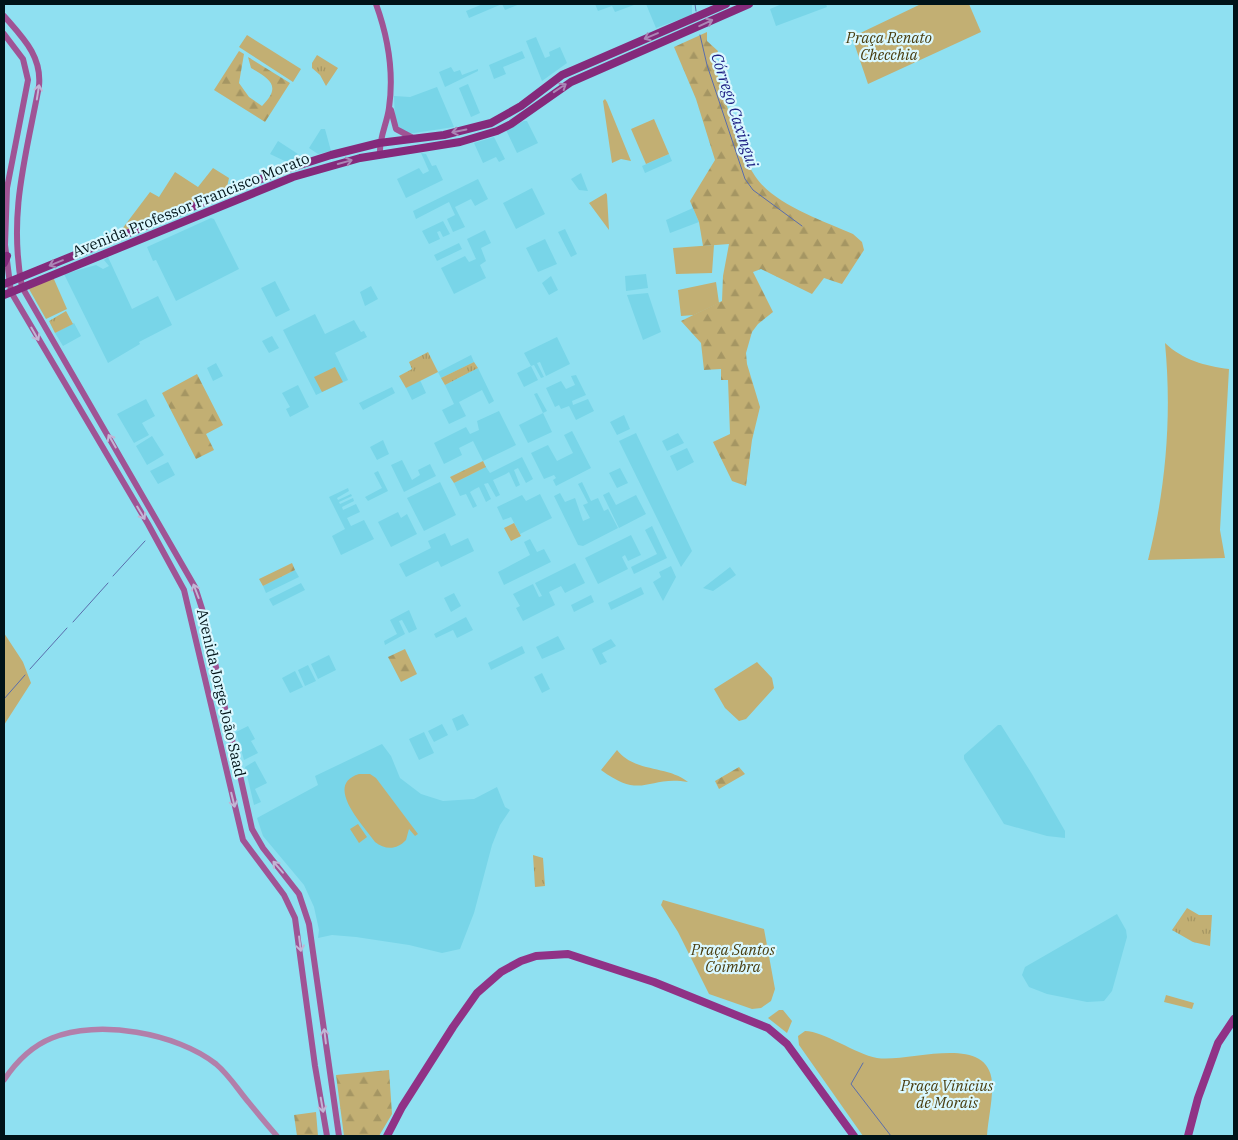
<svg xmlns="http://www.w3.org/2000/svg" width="1238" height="1140" viewBox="0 0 1238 1140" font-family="'IBM Plex Serif',serif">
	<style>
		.built { fill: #78d5e8 }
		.grass { fill: url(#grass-tufts) }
		.forest { fill: url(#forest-firs) }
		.green { fill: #c2af73 }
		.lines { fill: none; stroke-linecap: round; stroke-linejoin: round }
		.stream { stroke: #596dac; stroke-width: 1 }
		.tertiary { stroke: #b27faa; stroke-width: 5.5 }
		.secondary { stroke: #9f5495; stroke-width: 6 }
		.primary { stroke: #903286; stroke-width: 8 }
		.trunk { stroke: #842a7b; stroke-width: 8 }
		.oneway { stroke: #ab87b6 }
		.oneway2 { stroke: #c2b6d5 }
		.labels { text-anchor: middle; stroke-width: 4.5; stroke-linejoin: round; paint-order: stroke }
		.park-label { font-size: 15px; font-style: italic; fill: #483b0d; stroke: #daf8ff }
		.street-label { font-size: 15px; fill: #001318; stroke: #daf8ff }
		.water-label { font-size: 16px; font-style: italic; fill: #1f2185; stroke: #daf8ff }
	</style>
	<defs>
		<pattern id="grass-tufts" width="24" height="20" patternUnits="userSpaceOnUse" patternTransform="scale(1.25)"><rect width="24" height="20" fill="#c2af73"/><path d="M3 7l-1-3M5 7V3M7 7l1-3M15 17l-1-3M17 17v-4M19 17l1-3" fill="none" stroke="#a59663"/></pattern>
		<pattern id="forest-firs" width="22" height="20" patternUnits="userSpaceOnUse" patternTransform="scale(1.25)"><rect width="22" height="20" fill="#c2af73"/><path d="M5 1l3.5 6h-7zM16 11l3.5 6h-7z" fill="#a59663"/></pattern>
	</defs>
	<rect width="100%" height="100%" fill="#8fe0f1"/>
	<!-- built -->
	<path class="built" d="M 483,4 L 520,4 L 505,10 L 502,4 L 469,18 L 466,11 Z
		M 595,4 L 634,4 L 634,5 L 615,12 L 612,6 L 598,11 Z
		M 646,4 L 692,4 L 692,15 L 656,28 Z
		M 782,4 L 826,4 L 827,7 L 776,26 L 770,9 Z
		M 536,37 L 545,58 L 550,56 L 549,52 L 560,47 L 567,63 L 542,81 L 526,41 Z
		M 522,51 L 525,58 L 503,67 L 506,74 L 494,79 L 489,65 Z
		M 451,67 L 454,72 L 460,70 L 462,75 L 478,69 L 478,71 L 445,87 L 439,72 Z
		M 468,84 L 480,113 L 471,117 L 459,88 Z
		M 437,87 L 454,127 L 408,134 L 404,132 L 395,123 L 394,96 L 410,97 Z
		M 524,121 L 527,121 L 538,143 L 517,153 L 506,130 Z
		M 321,129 L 325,129 L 331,151 L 318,154 L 309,148 Z
		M 494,137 L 505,159 L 499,162 L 496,157 L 483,163 L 474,143 Z
		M 278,141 L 298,154 L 298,162 L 291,164 L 270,154 Z
		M 421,153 L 426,154 L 432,166 L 436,165 L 443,180 L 406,198 L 397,179 L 419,168 L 423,174 L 429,171 Z
		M 669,154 L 672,161 L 645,173 L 642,166 Z
		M 581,173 L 586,186 L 588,191 L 579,190 L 571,179 Z
		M 478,179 L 488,199 L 475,206 L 471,199 L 455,207 L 465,227 L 453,232 L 447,219 L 455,215 L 449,202 L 416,219 L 413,211 Z
		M 532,188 L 545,214 L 516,229 L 503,203 Z
		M 693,208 L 699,222 L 670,233 L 666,220 Z
		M 211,218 L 214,219 L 239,269 L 176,301 L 156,260 L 153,261 L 147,247 Z
		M 443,221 L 450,234 L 443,237 L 440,231 L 437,232 L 440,239 L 429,244 L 422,231 Z
		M 565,229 L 577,254 L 571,257 L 558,232 Z
		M 485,230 L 491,243 L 481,248 L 486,261 L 480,265 L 486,278 L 454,294 L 441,268 L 465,256 L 469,262 L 476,259 L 467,239 Z
		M 545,239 L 557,264 L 538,272 L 526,248 Z
		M 459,243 L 462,249 L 437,261 L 434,255 Z
		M 108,257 L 132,309 L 158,296 L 172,325 L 139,342 L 140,344 L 108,363 L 64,274 L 96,265 L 103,269 L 109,266 L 104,260 Z
		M 646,274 L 648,288 L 626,291 L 625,276 Z
		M 551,276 L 558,290 L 549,295 L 542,283 Z
		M 275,281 L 290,310 L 276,317 L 261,288 Z
		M 371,286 L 378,299 L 365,306 L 360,292 Z
		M 648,293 L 661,332 L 643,340 L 627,295 Z
		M 315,314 L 325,334 L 354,320 L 361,332 L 364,331 L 367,337 L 335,353 L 348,380 L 316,395 L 283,330 Z
		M 74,323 L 81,336 L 63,346 L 55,333 Z
		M 272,336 L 279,348 L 269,353 L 262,341 Z
		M 557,337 L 570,364 L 546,376 L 540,362 L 537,363 L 544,377 L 541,378 L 534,365 L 531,366 L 538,380 L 524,387 L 517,373 L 531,366 L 524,353 Z
		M 471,355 L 474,362 L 441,378 L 438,372 Z
		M 216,363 L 223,376 L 213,381 L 207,368 Z
		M 478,368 L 494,401 L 489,404 L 482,390 L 461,401 L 459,402 L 466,416 L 449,424 L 442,410 L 454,404 L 445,385 Z
		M 576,375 L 586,395 L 572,401 L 573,405 L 588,399 L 594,411 L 576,420 L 569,406 L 561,409 L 559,405 L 555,407 L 546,388 L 561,381 L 566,389 L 575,385 L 571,376 Z
		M 420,380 L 426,393 L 412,400 L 406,388 Z
		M 298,385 L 309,407 L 290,417 L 286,409 L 290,407 L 282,393 Z
		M 392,387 L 395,393 L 363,410 L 359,403 Z
		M 537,393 L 547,411 L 543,413 L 552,432 L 528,443 L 519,425 L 543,413 L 534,394 Z
		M 146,399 L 155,416 L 142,423 L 149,435 L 134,443 L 117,414 Z
		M 499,411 L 516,445 L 483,461 L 473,441 L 459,448 L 462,455 L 444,464 L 434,443 L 466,427 L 470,434 L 479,430 L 477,421 Z
		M 624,415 L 630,429 L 617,435 L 610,422 Z
		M 572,431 L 591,468 L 556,486 L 553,480 L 556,478 L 554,475 L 544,479 L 531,453 L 548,445 L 557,461 L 573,453 L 564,435 Z
		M 636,433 L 692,551 L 681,567 L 619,441 Z
		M 678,433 L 684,443 L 667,451 L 662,441 Z
		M 152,436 L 164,455 L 147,465 L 136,446 Z
		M 383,440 L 389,454 L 377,460 L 370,447 Z
		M 687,448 L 694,462 L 677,471 L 670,456 Z
		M 522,457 L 533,479 L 526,483 L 518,468 L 514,470 L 520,485 L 516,487 L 509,472 L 506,474 L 493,480 L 500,495 L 496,497 L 488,483 L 484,484 L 491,499 L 486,502 L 479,487 L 475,489 L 470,492 L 477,506 L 473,508 L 466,494 L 460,496 L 454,483 L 486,467 L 490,473 Z
		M 402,460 L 412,480 L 420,475 L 418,470 L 430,464 L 436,476 L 404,492 L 391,465 Z
		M 168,462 L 175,475 L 158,484 L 150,471 Z
		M 620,468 L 628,483 L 617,488 L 609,473 Z
		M 378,471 L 388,491 L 368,501 L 365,497 L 382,488 L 374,473 Z
		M 440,482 L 456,515 L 424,531 L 407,498 Z
		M 582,482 L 591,501 L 598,498 L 604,511 L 608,509 L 618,528 L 583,546 L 578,545 L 554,496 L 560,493 L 565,502 L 575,498 L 583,521 L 590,518 L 583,505 L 588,503 L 578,484 Z
		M 348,488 L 349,491 L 337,498 L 338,500 L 351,494 L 352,496 L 339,502 L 340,504 L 353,498 L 354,501 L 342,507 L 343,510 L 356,504 L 360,512 L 347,518 L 351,526 L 364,520 L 374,539 L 341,555 L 332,536 L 345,529 L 329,497 Z
		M 609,492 L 616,505 L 636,495 L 646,514 L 619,528 L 603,495 Z
		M 540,494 L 552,518 L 520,534 L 511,517 L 503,520 L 497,507 L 522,495 L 526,501 Z
		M 398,512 L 401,518 L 407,514 L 417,534 L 391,547 L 378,522 Z
		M 652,526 L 667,558 L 634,574 L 631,567 L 657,554 L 645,530 Z
		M 445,533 L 451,546 L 468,538 L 474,551 L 441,567 L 438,561 L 406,577 L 399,564 L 431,548 L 428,541 Z
		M 631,535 L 641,555 L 628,561 L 625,555 L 622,557 L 628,569 L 598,584 L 585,558 Z
		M 530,539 L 537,552 L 544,549 L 551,562 L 504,585 L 498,572 L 530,555 L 524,542 Z
		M 575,563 L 585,583 L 565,593 L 561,586 L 549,592 L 555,605 L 523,621 L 516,608 L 520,606 L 513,594 L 533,584 L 539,597 L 542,596 L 535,583 Z
		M 671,566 L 676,577 L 663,601 L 653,582 L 661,577 L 659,572 Z
		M 730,567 L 736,575 L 713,591 L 703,588 Z
		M 295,570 L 299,577 L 266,593 L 263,586 Z
		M 301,583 L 305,590 L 273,606 L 269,599 Z
		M 641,587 L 644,594 L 611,610 L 608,603 Z
		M 454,593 L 461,606 L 451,612 L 444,598 Z
		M 591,595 L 594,602 L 574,612 L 571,605 Z
		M 409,610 L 417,629 L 409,633 L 402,620 L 399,621 L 405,634 L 385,645 L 384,641 L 397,634 L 390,620 Z
		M 466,617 L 473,630 L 457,638 L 453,630 L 436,638 L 434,634 Z
		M 558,636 L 565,649 L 542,659 L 536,647 Z
		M 611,639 L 616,646 L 602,653 L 607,662 L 600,665 L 592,649 Z
		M 522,646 L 525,653 L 491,670 L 488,663 Z
		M 329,655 L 336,670 L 318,679 L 311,664 Z
		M 308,665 L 316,681 L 305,686 L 298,670 Z
		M 295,671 L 303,687 L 290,693 L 282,678 Z
		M 542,673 L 550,689 L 542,693 L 534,677 Z
		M 463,714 L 469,725 L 457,731 L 452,719 Z
		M 442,724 L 448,735 L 434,742 L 428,731 Z
		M 998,725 L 1001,725 L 1032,774 L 1065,831 L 1065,838 L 1047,836 L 1004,824 L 964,759 L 964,755 Z
		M 248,726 L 255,739 L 251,741 L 258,753 L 244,760 L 236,732 Z
		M 424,732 L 434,753 L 419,760 L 409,739 Z
		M 382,744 L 391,756 L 400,778 L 421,794 L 443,801 L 474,799 L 497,787 L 505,807 L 510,810 L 500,825 L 492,845 L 474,913 L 460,949 L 442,953 L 409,945 L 356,937 L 332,935 L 318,938 L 319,930 L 314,907 L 304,885 L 263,836 L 257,818 L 318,785 L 315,776 Z
		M 255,761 L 267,783 L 255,789 L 261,802 L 254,805 L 245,767 Z
		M 1117,914 L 1126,930 L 1127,937 L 1112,991 L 1104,1001 L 1087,1002 L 1047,994 L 1029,987 L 1022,975 L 1025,967 Z"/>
	<!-- grass -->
	<path class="grass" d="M 317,55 L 338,68 L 326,86 L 320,75 L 312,68 L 312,63 Z
		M 66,311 L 73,324 L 55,333 L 49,321 Z
		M 428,352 L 438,372 L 406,388 L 399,376 L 412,369 L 409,362 Z
		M 474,362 L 478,368 L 445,385 L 441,378 Z
		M 533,855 L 543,858 L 545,886 L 535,887 Z
		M 1187,908 L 1199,915 L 1212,915 L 1210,946 L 1193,942 L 1172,930 Z"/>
	<!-- forest -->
	<path class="forest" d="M 707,32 L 707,41 L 718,51 L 714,63 C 724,94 738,150 755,176 C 773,204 823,221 853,234 L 862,242 L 864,250 L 842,284 L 824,278 L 812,294 L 761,269 L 753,272 L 773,312 L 758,324 L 752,332 L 746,353 L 747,364 L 760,407 L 752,440 L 746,486 L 732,481 L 713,442 L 730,434 L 728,380 L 721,380 L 721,369 L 704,370 L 701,343 L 681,321 L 722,301 L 723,276 L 729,244 L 703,246 L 699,222 L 690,201 L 715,160 L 696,99 L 674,47 Z
		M 239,51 L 244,54 L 239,83 L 249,97 L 262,106 C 282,86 270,79 251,68 L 248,57 L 290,83 L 265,122 L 214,90 Z
		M 197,374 L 223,425 L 206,434 L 214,450 L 196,459 L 162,393 Z
		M 483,461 L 486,467 L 454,483 L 450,477 Z
		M 292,563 L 295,570 L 263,586 L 259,579 Z
		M 405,649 L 417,674 L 401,682 L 388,657 Z
		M 739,767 L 745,774 L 719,789 L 715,781 Z
		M 389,1070 L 392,1114 L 379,1136 L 344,1136 L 336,1075 Z
		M 316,1112 L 318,1136 L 297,1136 L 294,1115 Z"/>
	<!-- green -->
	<path class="green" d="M 921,4 L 969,4 L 981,32 L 868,84 L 852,37 Z
		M 247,35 L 301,69 L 293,82 L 239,47 Z
		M 605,99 L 607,102 L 631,161 L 621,159 L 612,163 L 603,101 Z
		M 654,119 L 669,154 L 646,164 L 631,129 Z
		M 213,168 L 229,178 L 227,187 L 198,201 L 119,233 L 150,192 L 159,197 L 175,172 L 198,187 Z
		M 606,193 L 607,195 L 609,230 L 589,203 Z
		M 714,245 L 712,273 L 676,274 L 673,248 Z
		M 53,277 L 67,309 L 46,319 L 29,289 Z
		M 716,282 L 719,303 L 694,315 L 681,316 L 678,290 Z
		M 1165,343 C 1183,360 1205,366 1229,369 L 1220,530 L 1225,558 L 1148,560 C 1166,488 1172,416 1165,343 Z
		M 335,367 L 343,382 L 322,392 L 314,377 Z
		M 514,523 L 521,536 L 511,541 L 504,528 Z
		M 4,633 L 23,662 L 31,683 L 4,725 Z
		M 757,662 L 772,678 L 774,688 L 746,719 L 739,721 L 725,708 L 714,689 Z
		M 617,750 C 635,773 667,765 688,782 C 647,775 643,801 601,770 Z
		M 359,774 L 370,774 L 376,778 L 418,834 L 415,836 L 409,829 L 406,840 C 397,850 385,850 375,842 C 364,826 323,785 359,774 Z
		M 358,824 L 367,837 L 359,843 L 350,829 Z
		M 663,900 L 764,929 L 775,989 L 771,1001 L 761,1008 L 752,1009 L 709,994 L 678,932 L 661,905 Z
		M 1166,995 L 1194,1003 L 1192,1009 L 1164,1002 Z
		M 779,1010 L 783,1010 L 792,1021 L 787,1033 L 768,1018 Z
		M 805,1031 C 824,1031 855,1054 877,1058 C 909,1063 988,1032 992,1082 C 993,1100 988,1119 987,1136 L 863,1136 L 799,1045 L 798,1036 Z"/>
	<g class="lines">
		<!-- stream -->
		<path class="stream" d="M 695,4 L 696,11
			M 700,35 L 707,65 L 745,179 L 753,190 L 802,226
			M 113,576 L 145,541
			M 73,622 L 108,583
			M 30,669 L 67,628
			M 4,699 L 25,675
			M 863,1063 L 851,1084 L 891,1136"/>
		<!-- tertiary -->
		<path class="tertiary" d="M 4,1080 C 16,1062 32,1046 52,1038 C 98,1019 177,1033 216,1064 C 230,1076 238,1090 250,1104 C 259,1115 268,1126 277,1136"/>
		<!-- secondary -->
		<path class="secondary" d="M 376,4 C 388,37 394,73 389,108 C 387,124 379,137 380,154
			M 4,16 C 23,38 42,56 39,86 C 26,156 8,214 22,287 L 195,587 L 205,618 L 252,829 L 263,848 L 299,894 L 309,924 L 339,1136
			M 4,34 L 23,59 L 28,80 L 7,188 L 5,245 L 11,292 L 148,524 L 184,590 L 243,840 L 284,895 L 295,918 L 315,1066 L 327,1136
			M 391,110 L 396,129 L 413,138"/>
		<!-- primary -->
		<path class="primary" d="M 387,1136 L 402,1107 L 453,1027 L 477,993 L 501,972 L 521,961 L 536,956 L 568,954 L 654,982 L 768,1028 L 787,1044 L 854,1136
			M 1188,1136 L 1198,1098 L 1218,1043 L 1234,1019"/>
		<!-- trunk -->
		<path class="trunk" d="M 4,263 L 7,256
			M 4,284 L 278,172 L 331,155 L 379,143 L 444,135 L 491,123 L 521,106 L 562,75 L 726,4
			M 4,295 L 293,177 L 360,158 L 460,142 L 497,131 L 511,124 L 571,82 L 749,4"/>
	</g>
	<!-- one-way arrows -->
	<defs><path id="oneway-shaft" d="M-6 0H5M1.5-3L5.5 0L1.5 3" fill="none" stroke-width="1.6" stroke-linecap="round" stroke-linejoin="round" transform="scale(1.25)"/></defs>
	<g class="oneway">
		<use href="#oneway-shaft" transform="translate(706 23) rotate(-25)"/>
		<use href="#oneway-shaft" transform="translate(651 36) rotate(157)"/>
		<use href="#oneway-shaft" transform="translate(560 88) rotate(-34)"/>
		<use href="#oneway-shaft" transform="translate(459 131) rotate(168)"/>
		<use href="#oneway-shaft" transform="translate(345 162) rotate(-15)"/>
		<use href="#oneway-shaft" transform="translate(56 263) rotate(158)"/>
	</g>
	<g class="oneway2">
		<use href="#oneway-shaft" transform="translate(38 92) rotate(-81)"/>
		<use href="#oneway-shaft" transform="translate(35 334) rotate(60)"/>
		<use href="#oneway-shaft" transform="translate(112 441) rotate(-120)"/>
		<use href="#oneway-shaft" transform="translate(141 513) rotate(59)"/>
		<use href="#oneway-shaft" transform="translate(196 591) rotate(-111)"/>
		<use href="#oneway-shaft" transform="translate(233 800) rotate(76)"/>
		<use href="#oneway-shaft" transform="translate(278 867) rotate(-131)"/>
		<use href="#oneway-shaft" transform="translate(300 944) rotate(83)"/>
		<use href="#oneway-shaft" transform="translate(325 1036) rotate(-97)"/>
		<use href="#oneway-shaft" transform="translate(322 1105) rotate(80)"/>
	</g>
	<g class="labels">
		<!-- park labels -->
		<g class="park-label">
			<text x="889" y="43">Praça Renato<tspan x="889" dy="17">Checchia</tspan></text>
			<text x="733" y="955">Praça Santos<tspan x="733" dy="17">Coimbra</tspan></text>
			<text x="947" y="1091">Praça Vinicius<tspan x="947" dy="17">de Morais</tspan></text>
		</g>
		<!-- street labels -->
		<g class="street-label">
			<text transform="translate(191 205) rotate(-22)" y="5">Avenida Professor Francisco Morato</text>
			<text transform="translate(221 693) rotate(77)" y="5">Avenida Jorge João Saad</text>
		</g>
		<!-- water labels -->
		<g class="water-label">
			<text transform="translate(735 110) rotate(72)" y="6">Córrego Caxingui</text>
		</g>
	</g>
	<!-- border -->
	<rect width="1238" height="1140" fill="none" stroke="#001318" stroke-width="10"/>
</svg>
